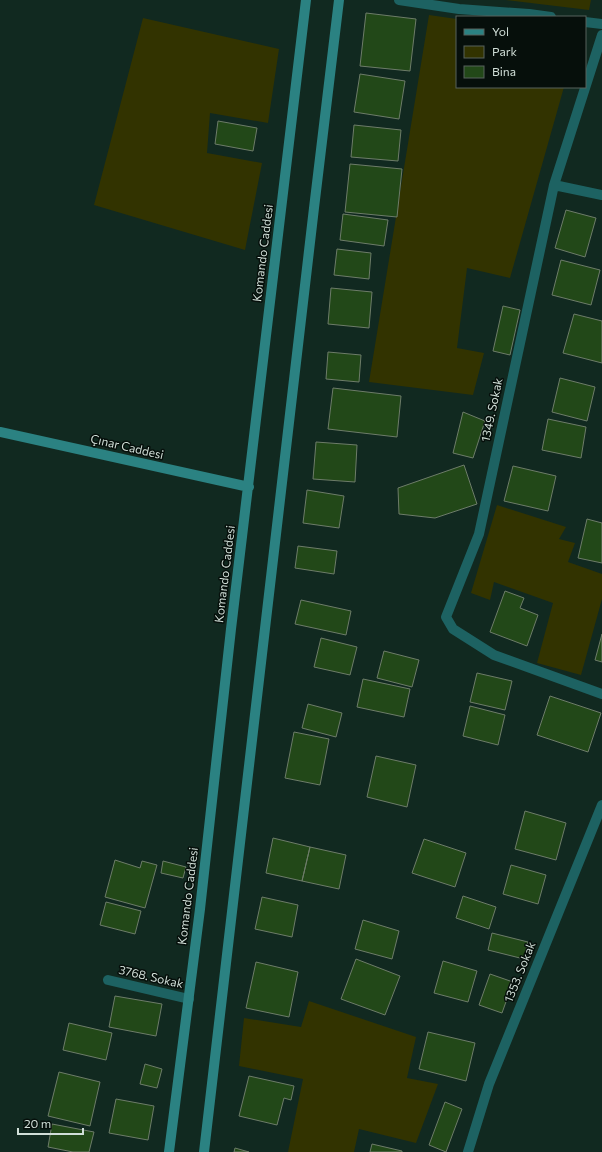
<svg xmlns="http://www.w3.org/2000/svg" width="602" height="1152" viewBox="0 0 602 1152" font-family="Commissioner,sans-serif">
	<style>
		.green { fill: #323300 }
		.building { fill: #224818; stroke: #6d7c69 }
		.lines { fill: none; stroke-linecap: round; stroke-linejoin: round }
		.street { stroke: #1d6262; stroke-width: 10 }
		.secondary { stroke: #2b8282; stroke-width: 10 }
		.labels { text-anchor: middle; stroke-width: 3; stroke-linejoin: round; paint-order: stroke }
		.street-label { font-size: 12px; fill: #d1dfd8; stroke: #060f0b }
	</style>
	<rect width="100%" height="100%" fill="#112920"/>
	<!-- green -->
	<path class="green" d="M 505,0 L 591,0 L 589,10 Z
		M 429,15 L 457,19 L 457,87 L 564,87 L 510,278 L 467,268 L 457,348 L 484,353 L 473,395 L 369,382 Z
		M 143,18 L 279,49 L 268,123 L 210,113 L 207,153 L 262,163 L 245,250 L 94,205 Z
		M 497,505 L 566,527 L 559,539 L 575,543 L 568,562 L 602,574 L 602,599 L 581,675 L 537,663 L 553,603 L 494,582 L 490,600 L 471,593 Z
		M 309,1001 L 416,1037 L 407,1078 L 438,1084 L 416,1143 L 359,1129 L 354,1152 L 288,1152 L 303,1079 L 239,1066 L 244,1018 L 301,1027 Z"/>
	<!-- building -->
	<path class="building" d="M 366,13 L 416,19 L 410,71 L 360,66 Z
		M 360,74 L 405,81 L 399,119 L 354,112 Z
		M 218,121 L 257,128 L 253,151 L 215,144 Z
		M 354,125 L 401,130 L 398,161 L 351,157 Z
		M 350,164 L 402,169 L 397,217 L 345,212 Z
		M 566,210 L 596,218 L 585,257 L 555,248 Z
		M 343,214 L 388,220 L 384,246 L 340,240 Z
		M 337,249 L 371,253 L 369,279 L 334,275 Z
		M 561,260 L 600,270 L 591,305 L 552,295 Z
		M 331,288 L 372,292 L 369,328 L 328,324 Z
		M 503,306 L 520,310 L 510,355 L 493,351 Z
		M 574,314 L 602,321 L 602,363 L 563,353 Z
		M 328,352 L 361,355 L 359,382 L 326,379 Z
		M 560,378 L 595,387 L 587,421 L 552,412 Z
		M 333,388 L 401,396 L 397,437 L 328,429 Z
		M 463,412 L 485,421 L 473,458 L 453,453 Z
		M 548,419 L 586,427 L 581,458 L 542,450 Z
		M 316,442 L 357,445 L 355,482 L 313,479 Z
		M 464,465 L 477,504 L 435,518 L 399,514 L 398,488 Z
		M 513,466 L 556,476 L 548,511 L 504,501 Z
		M 307,490 L 344,496 L 339,528 L 303,523 Z
		M 587,519 L 602,523 L 602,563 L 578,558 Z
		M 298,546 L 337,551 L 334,574 L 295,568 Z
		M 505,591 L 524,598 L 520,608 L 538,615 L 527,646 L 490,632 Z
		M 301,600 L 351,611 L 346,635 L 295,624 Z
		M 602,634 L 602,662 L 595,660 Z
		M 321,638 L 357,647 L 350,675 L 314,667 Z
		M 384,651 L 419,660 L 412,687 L 377,678 Z
		M 477,673 L 512,681 L 505,710 L 470,702 Z
		M 363,679 L 410,689 L 404,717 L 357,707 Z
		M 550,696 L 601,713 L 588,752 L 537,735 Z
		M 308,704 L 342,713 L 336,737 L 302,728 Z
		M 470,706 L 505,715 L 498,745 L 463,736 Z
		M 294,732 L 329,739 L 320,785 L 285,778 Z
		M 376,756 L 416,765 L 407,807 L 367,797 Z
		M 525,811 L 566,823 L 556,860 L 515,849 Z
		M 273,838 L 310,847 L 302,881 L 266,873 Z
		M 424,839 L 466,853 L 455,887 L 412,873 Z
		M 310,847 L 346,855 L 339,889 L 302,881 Z
		M 115,860 L 140,868 L 142,861 L 157,865 L 145,908 L 105,897 Z
		M 163,861 L 186,867 L 183,878 L 161,873 Z
		M 511,865 L 546,875 L 538,904 L 503,894 Z
		M 463,896 L 496,907 L 489,929 L 456,918 Z
		M 262,897 L 298,905 L 292,937 L 255,929 Z
		M 106,902 L 141,911 L 135,934 L 100,925 Z
		M 363,920 L 399,931 L 392,959 L 355,949 Z
		M 492,933 L 528,942 L 524,959 L 488,950 Z
		M 356,959 L 400,976 L 385,1015 L 341,999 Z
		M 443,961 L 477,971 L 468,1002 L 434,993 Z
		M 256,962 L 298,972 L 289,1017 L 246,1008 Z
		M 490,974 L 513,982 L 502,1013 L 479,1005 Z
		M 115,996 L 162,1004 L 156,1036 L 109,1027 Z
		M 69,1023 L 112,1033 L 106,1060 L 63,1050 Z
		M 428,1032 L 475,1043 L 466,1081 L 419,1069 Z
		M 145,1064 L 162,1069 L 157,1088 L 140,1084 Z
		M 59,1072 L 100,1082 L 90,1126 L 48,1116 Z
		M 249,1076 L 294,1086 L 291,1100 L 284,1098 L 277,1125 L 239,1116 Z
		M 116,1099 L 154,1106 L 148,1140 L 109,1133 Z
		M 445,1102 L 462,1109 L 446,1152 L 429,1145 Z
		M 52,1124 L 94,1132 L 89,1152 L 73,1152 L 48,1147 Z
		M 372,1144 L 402,1151 L 402,1152 L 370,1152 Z
		M 235,1148 L 249,1152 L 234,1152 Z"/>
	<g class="lines">
		<!-- street -->
		<path class="street" d="M 399,0 L 459,9 L 529,14 L 551,17
			M 585,22 L 602,24
			M 602,35 L 554,185 L 479,534 L 446,617 L 453,629 L 494,655 L 602,694
			M 554,185 L 602,195
			M 108,980 L 189,999
			M 468,1152 L 489,1084 L 602,805"/>
		<!-- secondary -->
		<path class="secondary" d="M 0,432 L 249,487
			M 169,1152 L 200,909 L 231,629 L 306,0
			M 204,1152 L 314,208 L 339,0"/>
	</g>
	<g class="labels">
		<!-- street labels -->
		<g class="street-label">
			<text transform="translate(263 253) rotate(-83)" y="4">Komando Caddesi</text>
			<text transform="translate(492 410) rotate(-78)" y="4">1349. Sokak</text>
			<text transform="translate(127 447) rotate(13)" y="4">Çınar Caddesi</text>
			<text transform="translate(225 574) rotate(-83)" y="4">Komando Caddesi</text>
			<text transform="translate(188 896) rotate(-83)" y="4">Komando Caddesi</text>
			<text transform="translate(520 972) rotate(-68)" y="4">1353. Sokak</text>
			<text transform="translate(151 977) rotate(13)" y="4">3768. Sokak</text>
		</g>
	</g>
	<!-- legend -->
	<rect x="456" y="16" width="130" height="72" fill="#060f0b" stroke="#57625d"/>
	<rect x="464" y="29" width="20" height="6" fill="#2b8282" stroke="#57625d"/>
	<text x="492" y="36" font-size="12" fill="#d1dfd8">Yol</text>
	<rect x="464" y="46" width="20" height="12" fill="#323300" stroke="#57625d"/>
	<text x="492" y="56" font-size="12" fill="#d1dfd8">Park</text>
	<rect x="464" y="66" width="20" height="12" fill="#224818" stroke="#57625d"/>
	<text x="492" y="76" font-size="12" fill="#d1dfd8">Bina</text>
	<!-- scale -->
	<path d="M18 1128v6h65v-6" fill="none" stroke="#d1dfd8" stroke-width="2"/>
	<text x="24" y="1128" font-size="12" fill="#d1dfd8" stroke="#060f0b" stroke-width="3" paint-order="stroke">20 m</text>
</svg>
